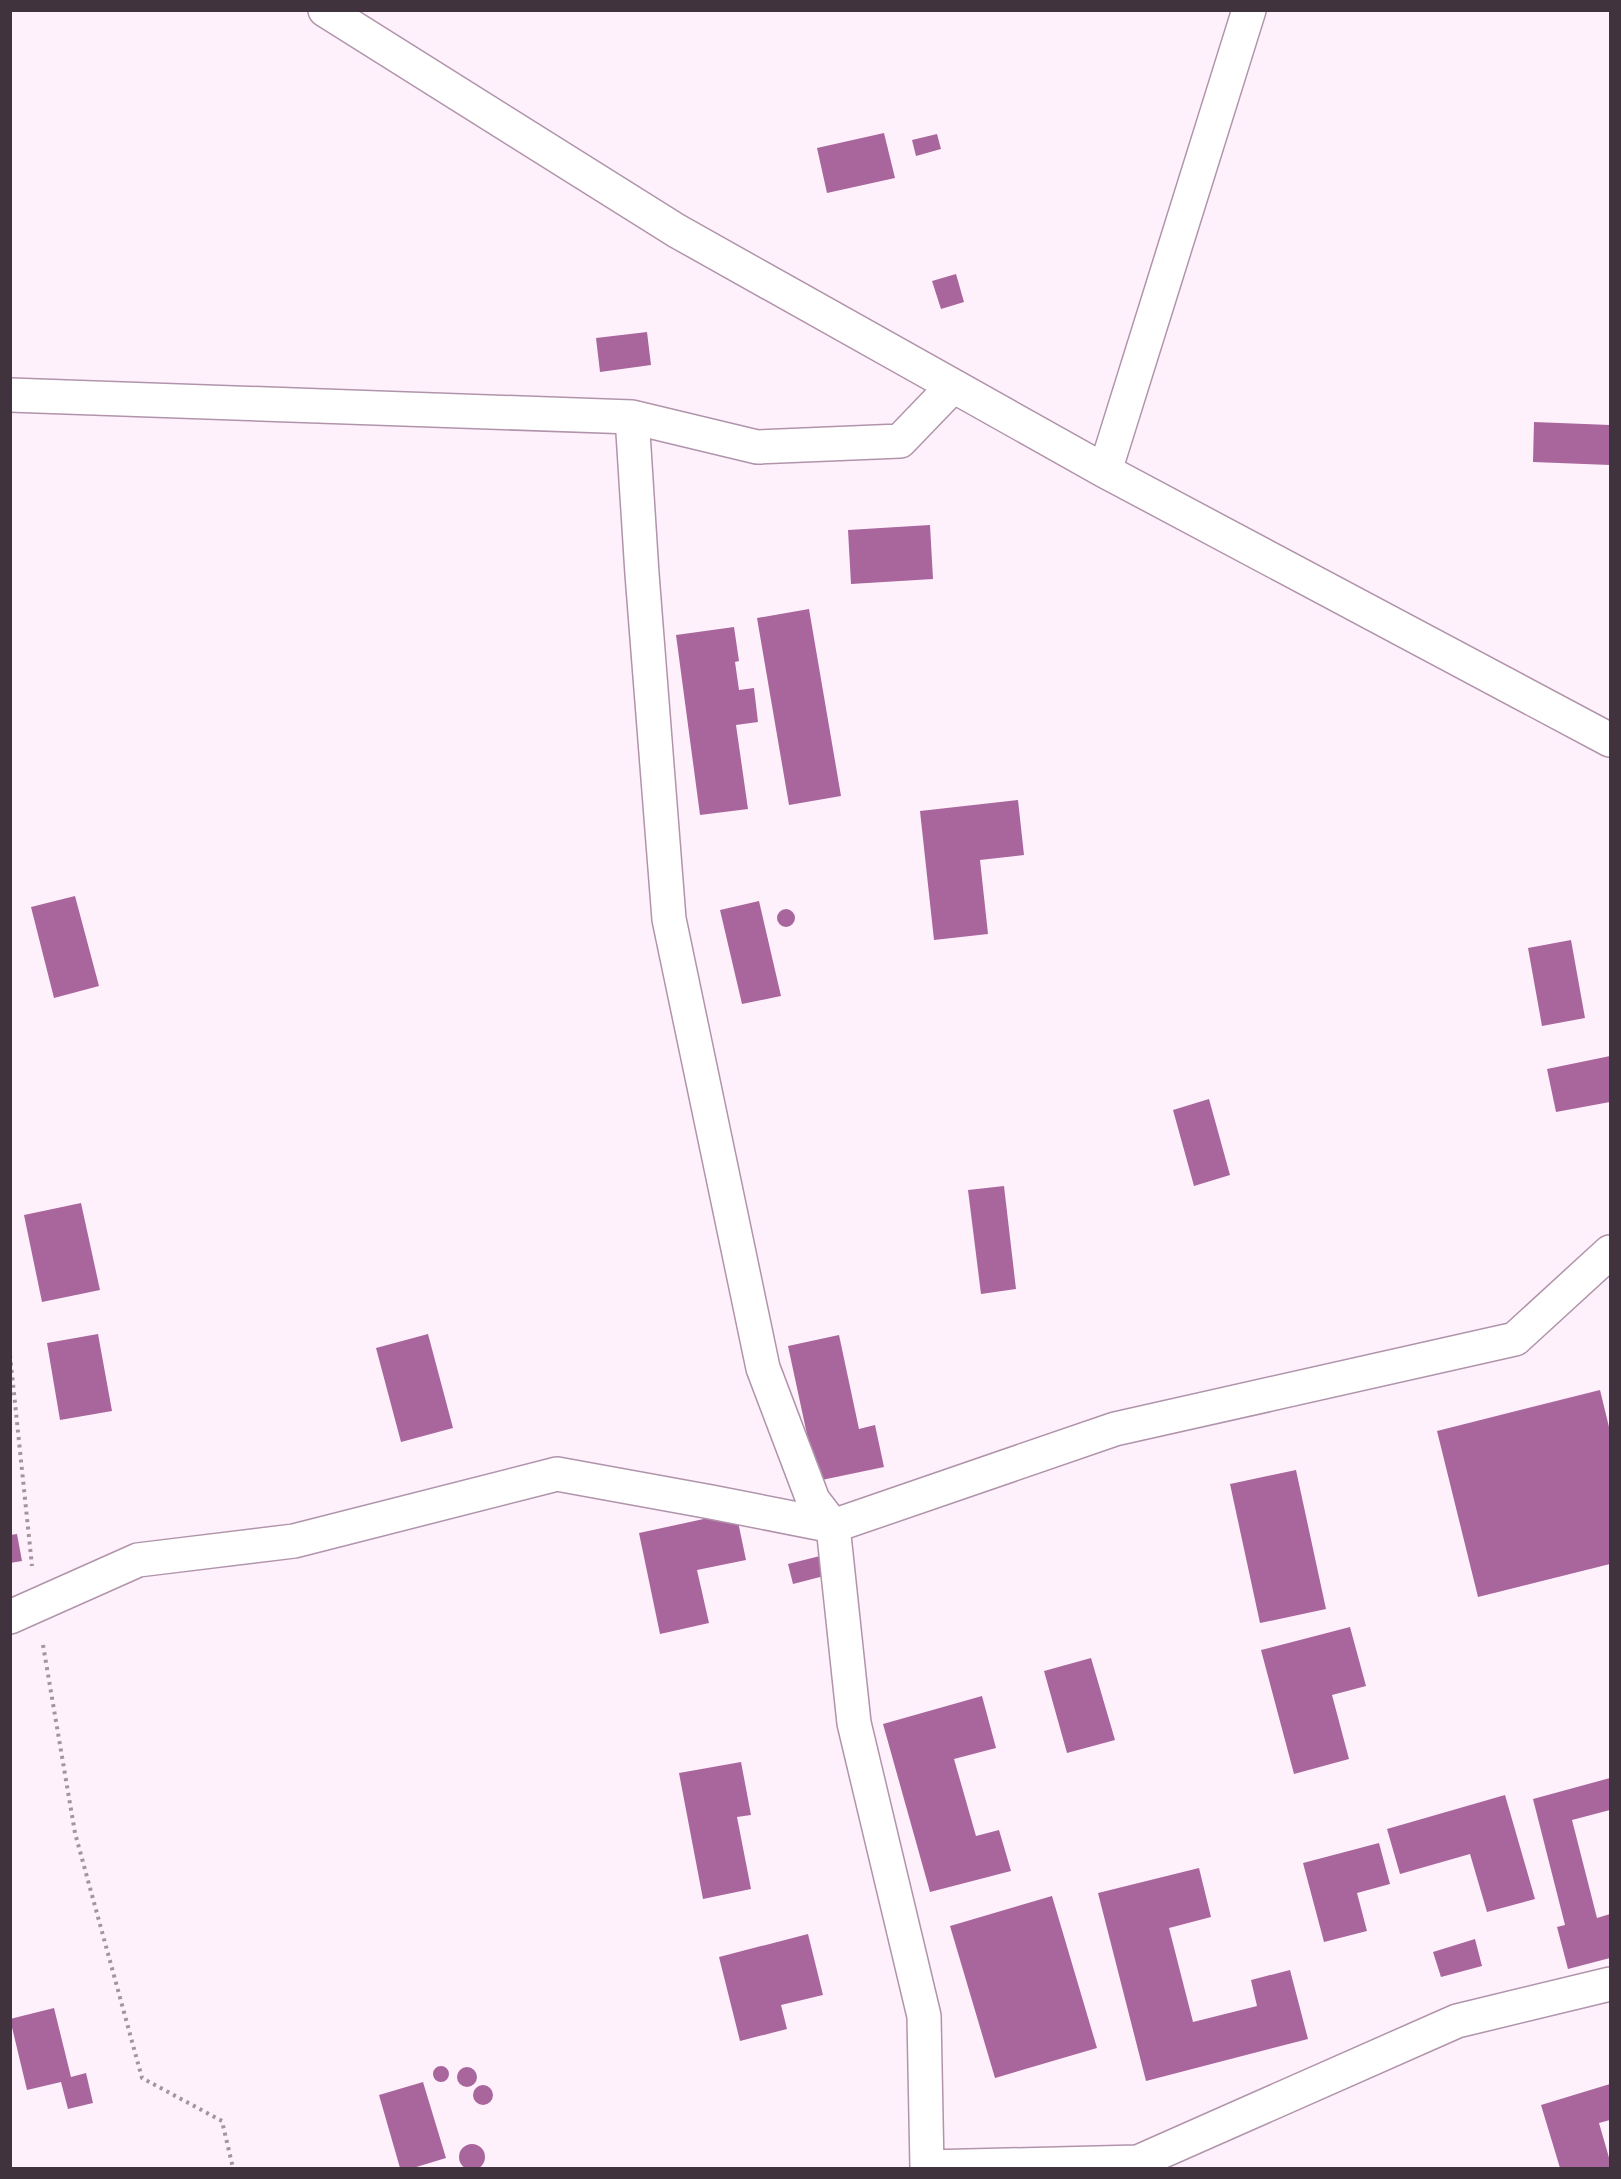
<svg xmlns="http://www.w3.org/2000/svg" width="1621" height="2179" viewBox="0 0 1621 2179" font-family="Jost,sans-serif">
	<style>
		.building { fill: #a9669d }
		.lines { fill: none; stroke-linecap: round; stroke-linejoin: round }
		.minor-casing { stroke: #b194ab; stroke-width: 36 }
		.path { stroke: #a2959f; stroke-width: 4; stroke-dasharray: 3 4.5; stroke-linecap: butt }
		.minor { stroke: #fff; stroke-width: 33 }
	</style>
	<rect width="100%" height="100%" fill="#fef1fb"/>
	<!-- building -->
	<path class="building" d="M 884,133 L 895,178 L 827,193 L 817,148 Z
		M 937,134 L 941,149 L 916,156 L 912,140 Z
		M 956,274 L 964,302 L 941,309 L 932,281 Z
		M 647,332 L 651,365 L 600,372 L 596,338 Z
		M 1534,422 L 1610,425 L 1610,465 L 1533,462 Z
		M 930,525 L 933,579 L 851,584 L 848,530 Z
		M 809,609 L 841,796 L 789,805 L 757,618 Z
		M 734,627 L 739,661 L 735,662 L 739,690 L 754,688 L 758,722 L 736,725 L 748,809 L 700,815 L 676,635 Z
		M 1018,800 L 1024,855 L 980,860 L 988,934 L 934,940 L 920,811 Z
		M 75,896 L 99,986 L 54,998 L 31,907 Z
		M 759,901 L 781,996 L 742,1004 L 720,910 Z
		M777 918a9 9 0 1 1 18 0a9 9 0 1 1-18 0Z
		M 1571,940 L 1585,1018 L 1542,1026 L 1528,948 Z
		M 1610,1056 L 1610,1102 L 1556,1112 L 1547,1069 Z
		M 1209,1099 L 1230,1175 L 1194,1186 L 1173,1110 Z
		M 1004,1186 L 1016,1289 L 981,1294 L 968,1190 Z
		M 81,1203 L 100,1290 L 42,1302 L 24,1215 Z
		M 98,1334 L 112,1411 L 60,1420 L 47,1343 Z
		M 428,1334 L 453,1428 L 401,1442 L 376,1348 Z
		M 839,1335 L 859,1429 L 875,1425 L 884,1467 L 817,1481 L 788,1346 Z
		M 1600,1390 L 1610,1431 L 1610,1564 L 1478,1597 L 1437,1431 Z
		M 1296,1470 L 1326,1609 L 1260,1623 L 1230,1484 Z
		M 736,1512 L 746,1560 L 697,1570 L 709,1623 L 660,1634 L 639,1533 Z
		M 17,1534 L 22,1561 L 10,1563 L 10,1535 Z
		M 820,1556 L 824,1576 L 793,1584 L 788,1564 Z
		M 1350,1627 L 1366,1686 L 1332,1695 L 1349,1759 L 1294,1774 L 1261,1650 Z
		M 1091,1658 L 1115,1740 L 1067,1753 L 1044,1671 Z
		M 982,1696 L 996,1748 L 954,1759 L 976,1836 L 999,1830 L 1011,1871 L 930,1892 L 883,1724 Z
		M 741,1762 L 751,1815 L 737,1817 L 751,1889 L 703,1899 L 679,1773 Z
		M 1610,1778 L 1610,1810 L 1572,1820 L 1597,1918 L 1610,1914 L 1610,1958 L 1568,1969 L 1557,1927 L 1565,1925 L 1533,1799 Z
		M 1505,1795 L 1535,1899 L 1487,1912 L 1470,1854 L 1400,1874 L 1387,1829 Z
		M 1379,1843 L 1390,1884 L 1357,1893 L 1367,1931 L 1324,1942 L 1303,1863 Z
		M 1199,1868 L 1211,1917 L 1169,1928 L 1193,2022 L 1257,2006 L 1251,1980 L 1290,1970 L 1308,2039 L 1146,2081 L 1098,1893 Z
		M 1052,1896 L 1097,2048 L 995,2078 L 950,1926 Z
		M 808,1934 L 823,1995 L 781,2005 L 787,2029 L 740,2041 L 719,1957 Z
		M 1475,1939 L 1482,1966 L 1441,1977 L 1433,1952 Z
		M 54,2008 L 71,2077 L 86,2073 L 93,2103 L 68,2109 L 61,2082 L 27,2090 L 10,2019 Z
		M433 2074a8 8 0 1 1 16 0a8 8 0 1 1-16 0Z
		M457 2077a10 10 0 1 1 20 0a10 10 0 1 1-20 0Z
		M 423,2082 L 446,2158 L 413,2168 L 400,2168 L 379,2095 Z
		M 1610,2084 L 1610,2120 L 1599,2123 L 1610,2161 L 1610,2168 L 1560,2168 L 1541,2105 Z
		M473 2095a10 10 0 1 1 20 0a10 10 0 1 1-20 0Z
		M459 2157a13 13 0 1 1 26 0a13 13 0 1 1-26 0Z"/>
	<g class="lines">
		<defs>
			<path id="minor" d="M 325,10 L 677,231 L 1105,471 L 1610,740
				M 10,395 L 632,417 L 757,447 L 900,441 L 953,386
				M 632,417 L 642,574 L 669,919 L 763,1368 L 813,1500 L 833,1526 L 854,1723 L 924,2016 L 927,2168
				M 1105,471 L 1249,10
				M 10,1617 L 138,1560 L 294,1541 L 557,1474 L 711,1502 L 833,1526 L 1115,1429 L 1515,1339 L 1610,1252
				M 927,2167 L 1138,2162 L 1457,2021 L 1610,1984"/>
		</defs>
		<!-- minor casing -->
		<use href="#minor" class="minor-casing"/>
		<!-- path -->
		<path class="path" d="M 10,1355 L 32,1566
			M 43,1645 L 75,1833 L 142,2078 L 222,2121 L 233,2168"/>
		<!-- minor -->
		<use href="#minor" class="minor"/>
	</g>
	<!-- border -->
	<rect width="1621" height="2179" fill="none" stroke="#40333d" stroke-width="24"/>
</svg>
